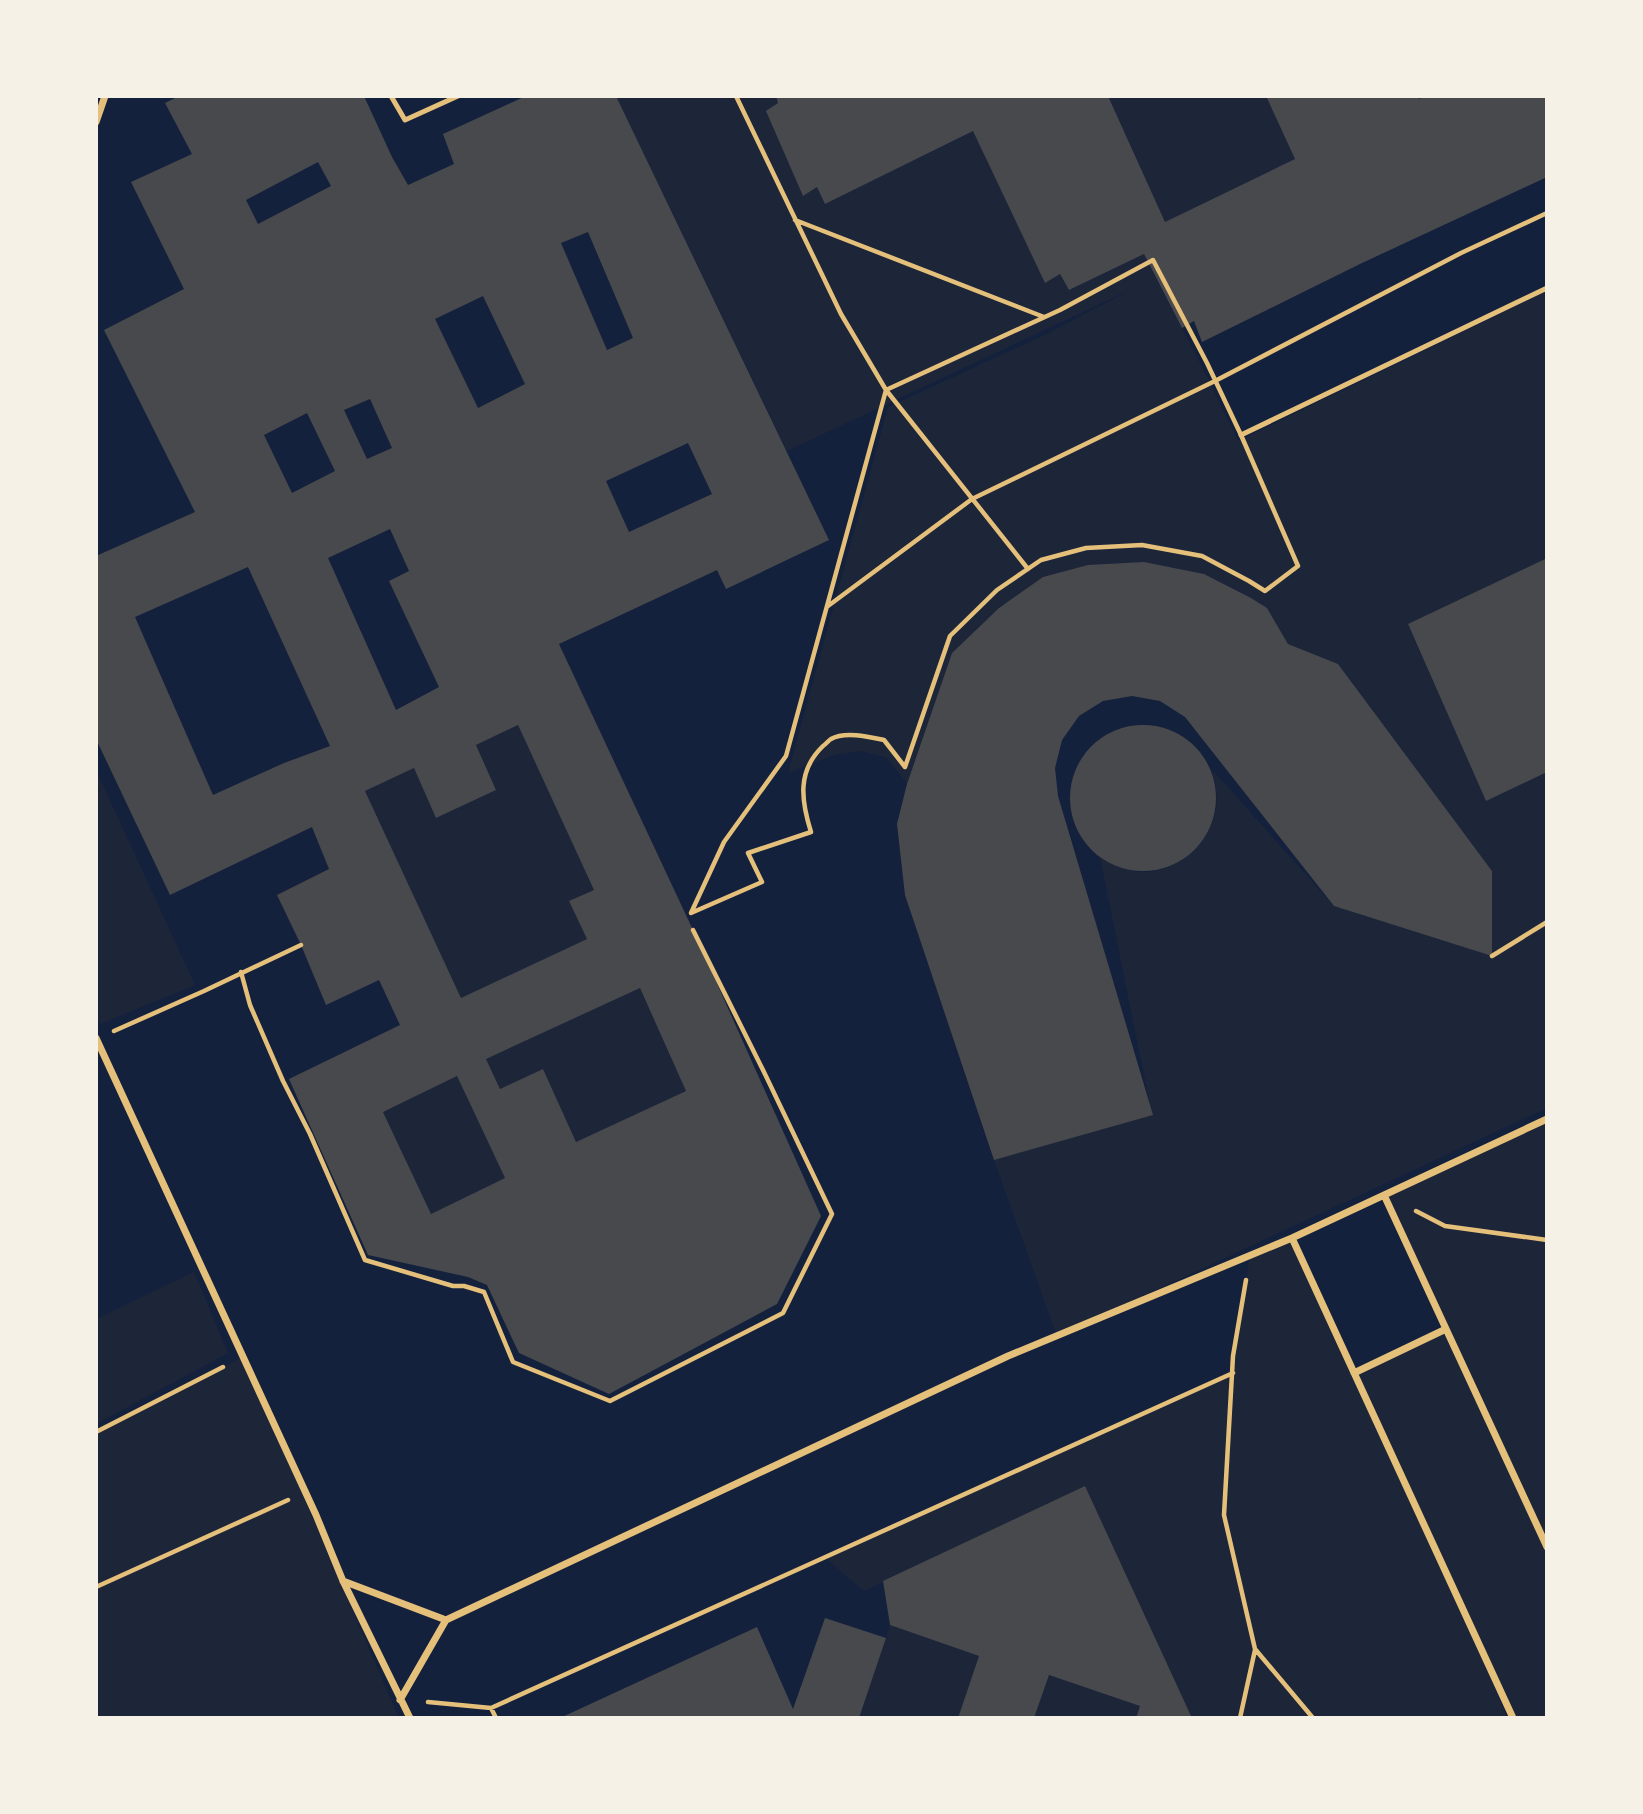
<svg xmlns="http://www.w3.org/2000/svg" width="1643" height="1814" viewBox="0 0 1643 1814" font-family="Lato,sans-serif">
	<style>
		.green { fill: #1d2539 }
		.building { fill: #48494c; fill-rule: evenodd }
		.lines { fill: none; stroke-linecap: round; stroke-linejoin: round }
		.path { stroke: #e5c07b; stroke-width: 4.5 }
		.service { stroke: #e5c07b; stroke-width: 5 }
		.minor { stroke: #e5c07b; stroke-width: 7 }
	</style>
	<rect width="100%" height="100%" fill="#14213d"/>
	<!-- green -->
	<path class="green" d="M 616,96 L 776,96 L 825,204 L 973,131 L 1045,282 L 1060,274 L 1069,290 L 1144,254 L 1155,277 L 1208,378 L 1238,441 L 1547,291 L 1547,558 L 1408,625 L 1486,801 L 1547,772 L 1547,1108 L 1057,1336 L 994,1160 L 1152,1115 L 1100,857 C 1112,864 1126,871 1141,872 C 1181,873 1214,840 1217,801 C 1217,789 1214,779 1211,768 L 1334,906 L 1492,956 L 1492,871 L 1338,664 L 1288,644 L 1267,608 L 1251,598 L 1204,574 L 1144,562 L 1044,577 L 999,608 L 952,653 L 907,784 L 886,757 L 860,751 L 834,755 L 788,773 L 888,407 L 1047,334 L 1132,289 L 787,451 Z
		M 1108,96 L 1266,96 L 1295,159 L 1165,222 Z
		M 518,725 L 594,890 L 570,901 L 587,939 L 461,998 L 365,791 L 414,768 L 437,818 L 496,790 L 476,745 Z
		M 96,770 L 195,985 L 100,1024 L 96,1014 Z
		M 640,988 L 686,1091 L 576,1142 L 543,1069 L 500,1089 L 486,1059 Z
		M 457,1076 L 505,1178 L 431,1214 L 383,1112 Z
		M 1547,1122 L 1547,1718 L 1514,1718 L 1477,1642 L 1507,1718 L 1192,1718 L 1085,1487 L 864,1591 L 824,1557 L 1233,1373 L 1250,1255 L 1292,1238 L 1354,1373 L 1446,1330 L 1384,1195 Z
		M 194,1272 L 228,1353 L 96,1424 L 96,1319 Z
		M 243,1357 L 399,1718 L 96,1718 L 96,1430 Z
		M 890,1625 L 979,1656 L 958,1718 L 859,1718 Z
		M 1049,1675 L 1140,1706 L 1136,1718 L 1034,1718 Z"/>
	<!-- building -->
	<path class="building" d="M 179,96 L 364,96 L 392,157 L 408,185 L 454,164 L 443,134 L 526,96 L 616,96 L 829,540 L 726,589 L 717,570 L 559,644 L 693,930 L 821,1216 L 777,1304 L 609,1394 L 519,1353 L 487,1285 L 468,1277 L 368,1255 L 289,1079 L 400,1025 L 379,980 L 326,1005 L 301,945 L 277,895 L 329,869 L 312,827 L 170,895 L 96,739 L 96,556 L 195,512 L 104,330 L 184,289 L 131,182 L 192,154 L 165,103 ZM 318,162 L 331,186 L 258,224 L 246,200 ZM 588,232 L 633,338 L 607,350 L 561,243 ZM 483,296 L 525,384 L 478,408 L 435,319 ZM 370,399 L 392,448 L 367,459 L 344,410 ZM 307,413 L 335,471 L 292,493 L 264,435 ZM 688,443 L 712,494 L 629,532 L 606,481 ZM 390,529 L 409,571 L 389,581 L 439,687 L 396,710 L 328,558 ZM 248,567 L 330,746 L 284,763 L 213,795 L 135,617 ZM 518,725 L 594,890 L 569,901 L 587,939 L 461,998 L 365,791 L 414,768 L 436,818 L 496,790 L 476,745 ZM 640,988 L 686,1091 L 576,1142 L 543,1069 L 500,1089 L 486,1059 ZM 457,1076 L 505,1178 L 431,1214 L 383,1112 Z
		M 776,96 L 1108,96 L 1165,222 L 1295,159 L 1266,96 L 1418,96 L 1419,99 L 1425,96 L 1547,96 L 1547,177 L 1362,263 L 1202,342 L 1194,321 L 1182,328 L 1144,254 L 1069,290 L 1060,274 L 1045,283 L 973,131 L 825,204 L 817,187 L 803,196 L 766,111 L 778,103 Z
		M 1547,558 L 1547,772 L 1486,801 L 1408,624 Z
		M 1144,562 L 1204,574 L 1251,598 L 1267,608 L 1288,644 L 1338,664 L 1492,871 L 1492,956 L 1334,906 L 1185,717 L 1160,701 L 1132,696 L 1103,701 L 1079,716 L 1062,740 L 1055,768 L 1058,796 L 1153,1115 L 994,1160 L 905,895 L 897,824 L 907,784 L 952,653 L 999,608 L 1043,577 L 1088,565 Z
		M1070 798a73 73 0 1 1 146 0a73 73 0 1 1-146 0Z
		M 1085,1486 L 1192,1718 L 1136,1718 L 1140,1706 L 1049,1675 L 1034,1718 L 958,1718 L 979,1656 L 890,1625 L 883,1581 Z
		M 825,1618 L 886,1638 L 859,1718 L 560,1718 L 757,1627 L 793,1709 Z"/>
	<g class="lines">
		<!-- path -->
		<path class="path" d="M 736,96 L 841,314 L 886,390 L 1028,569
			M 795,220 L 1044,317
			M 1153,260 L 1207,363 L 1241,435 L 1298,566 L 1265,591 L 1249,581 L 1202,556 L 1142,545 L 1086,548 L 1041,560 L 997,590 L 950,636 L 905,767 L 884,740 C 870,737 845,731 831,739 C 828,741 826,744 823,746 C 797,771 801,800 811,832 L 748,853 L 762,882 L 691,913 L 724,842 L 786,756 L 886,390 L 1060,310 Z
			M 828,606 L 972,499 L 1215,381 L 1461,253 L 1547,213
			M 1492,956 L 1547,922
			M 241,972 L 250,1005 L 283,1081 L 310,1134 L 365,1260 L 453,1286 L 464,1286 L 484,1292 L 513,1362 L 610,1401 L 783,1313 L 832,1214 L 763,1070 L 693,930
			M 114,1031 L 204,991 L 301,945
			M 1416,1211 L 1445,1226 L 1547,1240
			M 1246,1280 L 1233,1356 L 1224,1515 L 1255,1649 L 1313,1718
			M 96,1432 L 223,1367
			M 96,1587 L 288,1500
			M 428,1702 L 491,1708 L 1233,1373
			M 491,1708 L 496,1718
			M 1240,1718 L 1255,1650"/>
		<!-- service -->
		<path class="service" d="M 391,96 L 405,120 L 458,96
			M 1241,435 L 1547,288"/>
		<!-- minor -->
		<path class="minor" d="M 96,122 L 105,96
			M 96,1038 L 316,1515 L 343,1581 L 410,1718
			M 1384,1195 L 1547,1547
			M 1292,1238 L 1513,1718
			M 1354,1373 L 1446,1329
			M 343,1581 L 446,1620 L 1008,1356 L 1292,1238 L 1547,1119
			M 400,1700 L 446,1620"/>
	</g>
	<!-- border -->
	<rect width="1643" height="1814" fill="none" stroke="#f6f1e7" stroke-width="196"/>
</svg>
